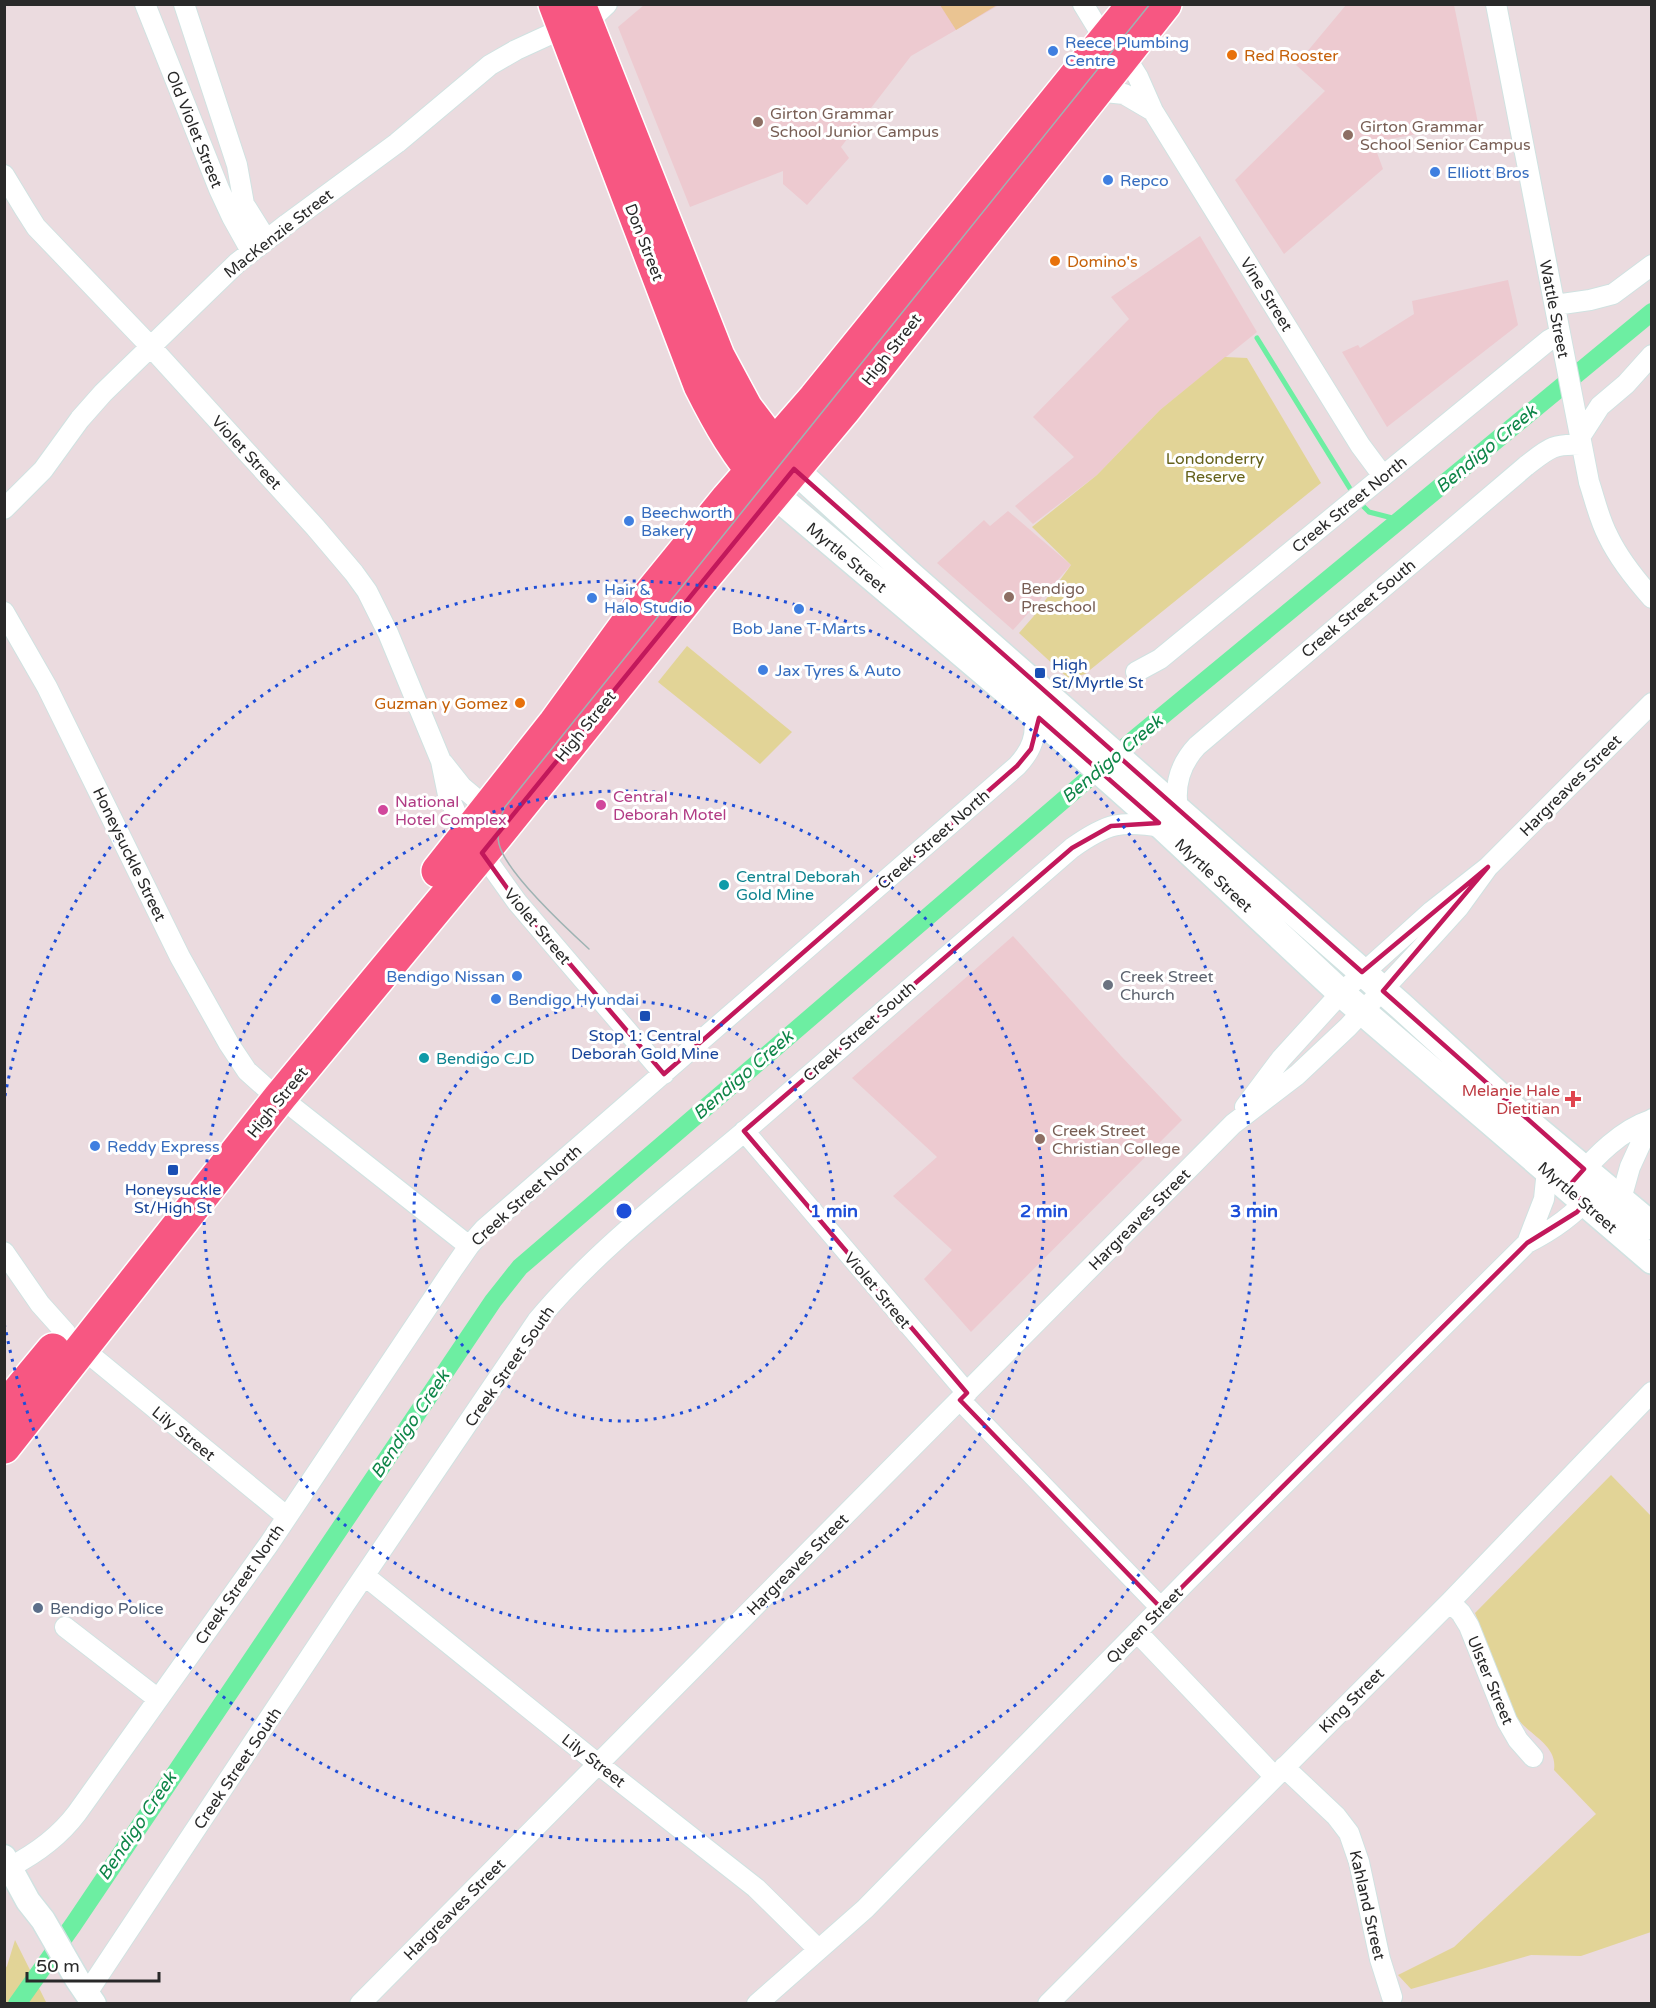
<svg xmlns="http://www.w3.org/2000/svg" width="1656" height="2008" viewBox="0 0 1656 2008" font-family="'Varela Round',sans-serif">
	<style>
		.education { fill: #edcad0 }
		.green { fill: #e2d497 }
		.pitch { fill: #eac492 }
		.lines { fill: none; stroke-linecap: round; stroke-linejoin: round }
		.stream { stroke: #6deea2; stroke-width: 5 }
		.canal { stroke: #6deea2; stroke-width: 18 }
		.minor-casing { stroke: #d0e2e1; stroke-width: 22 }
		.tertiary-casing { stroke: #d0e2e1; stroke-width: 27 }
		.secondary-casing { stroke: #d0e2e1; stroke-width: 30 }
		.trunk-casing { stroke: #fff; stroke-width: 36 }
		.minor { stroke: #fff; stroke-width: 20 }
		.tertiary { stroke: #fff; stroke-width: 24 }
		.secondary { stroke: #fff; stroke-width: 27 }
		.trunk { stroke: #f75782; stroke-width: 33 }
		.tram { stroke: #9eb3b3; stroke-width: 1.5 }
		.marked { fill: none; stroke: #c2185b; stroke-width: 4.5; stroke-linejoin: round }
		.ring { fill: none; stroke: #1d4ed8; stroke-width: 3; stroke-dasharray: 3 6 }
		.shop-dot { fill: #3f7fe0; stroke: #fff; stroke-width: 2 }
		.food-dot { fill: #e8710a; stroke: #fff; stroke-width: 2 }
		.education-dot { fill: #8d6e63; stroke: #fff; stroke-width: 2 }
		.transit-dot { fill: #1a4fb4; stroke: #fff; stroke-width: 2 }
		.hotel-dot { fill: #d1479c; stroke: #fff; stroke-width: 2 }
		.culture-dot { fill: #0f9aa8; stroke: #fff; stroke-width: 2 }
		.worship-dot { fill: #6b7280; stroke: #fff; stroke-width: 2 }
		.health-dot { fill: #e0444e; stroke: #fff; stroke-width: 2 }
		.service-dot { fill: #5c6f8a; stroke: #fff; stroke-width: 2 }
		.labels { text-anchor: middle; stroke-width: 6; stroke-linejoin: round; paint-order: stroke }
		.shop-label { font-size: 16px; fill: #366cbe; stroke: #fff; text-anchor: start }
		.food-label { font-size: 16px; fill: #c56008; stroke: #fff; text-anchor: start }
		.education-label { font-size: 16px; fill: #785e54; stroke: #fff; text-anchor: start }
		.street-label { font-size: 16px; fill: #292929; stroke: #fff }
		.park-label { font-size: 16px; fill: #65611a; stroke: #fff }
		.transit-label { font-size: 16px; fill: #164399; stroke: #fff }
		.hotel-label { font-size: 16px; fill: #b23c85; stroke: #fff; text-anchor: start }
		.culture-label { font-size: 16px; fill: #0d838f; stroke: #fff; text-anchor: start }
		.worship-label { font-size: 16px; fill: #5b616d; stroke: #fff; text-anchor: start }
		.health-label { font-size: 16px; fill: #be3a42; stroke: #fff; text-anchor: end }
		.service-label { font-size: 16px; fill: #4e5e75; stroke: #fff; text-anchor: start }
		.water-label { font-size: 18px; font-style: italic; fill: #0e8548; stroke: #fff }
		.centre { fill: #1d4ed8; stroke: #fff; stroke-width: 3 }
		.ring-label { font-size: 18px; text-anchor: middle; font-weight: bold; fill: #1d4ed8; stroke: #fff; stroke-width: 6; stroke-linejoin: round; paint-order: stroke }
	</style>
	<rect width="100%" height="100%" fill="#ebdbdf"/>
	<!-- education -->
	<path class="education" d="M 644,5 L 999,5 L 911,56 L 841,147 L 849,158 L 807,205 L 783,184 L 783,171 L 690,207 L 618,27 Z
		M 1346,5 L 1454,5 L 1478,123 L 1373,142 L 1383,169 L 1284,254 L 1235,180 L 1325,91 L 1296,65 Z
		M 1200,236 L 1257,332 L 1160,410 L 1097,475 L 1033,524 L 1015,506 L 1074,457 L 1033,417 L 1129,319 L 1111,297 Z
		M 1508,280 L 1518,325 L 1387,427 L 1342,352 L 1358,345 L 1360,348 L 1414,314 L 1412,301 Z
		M 1008,511 L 1071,565 L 1013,630 L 937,563 L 984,520 L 990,526 Z
		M 1013,936 L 1121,1056 L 1182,1120 L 971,1332 L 924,1279 L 952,1250 L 893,1196 L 937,1157 L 852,1078 Z"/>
	<!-- green -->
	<path class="green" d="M 1225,357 L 1247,358 L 1321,483 L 1085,674 L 1069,679 L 1019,633 L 1033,617 L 1071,565 L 1032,527 L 1097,475 L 1160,410 Z
		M 687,646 L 792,732 L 760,764 L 658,682 Z
		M 1611,1475 L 1651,1516 L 1651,1932 L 1581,1956 L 1531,1955 L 1411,1989 L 1398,1975 L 1454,1947 L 1596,1814 L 1554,1770 C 1558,1744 1527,1735 1516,1716 L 1475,1613 Z
		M 15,1940 L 46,2002 L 47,2003 L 5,2003 L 5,1969 L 7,1966 Z"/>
	<!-- pitch -->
	<path class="pitch" d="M 940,5 L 997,5 L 956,30 Z"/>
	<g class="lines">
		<!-- stream -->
		<path class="stream" d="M 1257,338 L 1354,495
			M 1359,502 L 1369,512 L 1400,520"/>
		<!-- canal -->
		<path class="canal" d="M 17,2004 L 73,1925 L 493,1301 L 520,1267 L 1138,736 L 1652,312"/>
		<defs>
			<path id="minor" d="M 145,4 L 219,189 L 232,217 L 251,251
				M 184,4 L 237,165 L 244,204 L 266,239
				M 1083,4 L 1097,27 L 1107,38
				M 1496,4 L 1589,482 C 1595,500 1599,519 1608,536 C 1619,559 1635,579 1652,598
				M 587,23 L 607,4
				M 1125,56 L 1138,77 L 1153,111 L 1360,445 L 1383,476
				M 1096,91 L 1124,94 L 1153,111
				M 4,175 L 24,208 L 36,227 L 151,347 L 315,527 L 354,573 L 367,591 L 388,633 L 441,761 L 448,795 L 456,813 L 469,833
				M 1555,305 L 1590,300 L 1613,294 L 1652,265
				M 1580,437 L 1600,406 L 1626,384 L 1652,355
				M 4,509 L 43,470 L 80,419 L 103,393 L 237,263 L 287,224 L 397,143 L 490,65 L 516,50 L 564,28
				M 4,612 L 47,687 L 180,957 L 229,1044 L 247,1071 L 265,1087
				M 1136,672 L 1160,659 L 1549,340 L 1560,334
				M 443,763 L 462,787 L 487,808
				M 1178,810 C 1174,786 1180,764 1197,746 L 1526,466 C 1548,449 1553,443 1581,445
				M 482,853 L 517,902 L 664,1074
				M 280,1097 L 469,1246
				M 1245,1107 L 1281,1059 L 1341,993 L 1432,911 L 1488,867 L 1652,703
				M 744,1131 L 967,1393
				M 1576,1179 C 1596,1156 1621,1130 1651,1120
				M 1621,1199 L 1630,1167 L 1652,1119
				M 1527,1243 L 1544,1199 L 1547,1170
				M 4,1252 L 40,1304 L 66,1333
				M 83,1349 L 286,1516
				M 960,1400 L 1161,1608
				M 365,1576 L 598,1764 L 756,1888 L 818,1949
				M 1450,1602 L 1461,1613 L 1469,1626 L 1507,1721 L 1518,1740 L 1533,1757
				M 65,1627 L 158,1699
				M 1137,1632 L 1275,1777
				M 1284,1767 L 1336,1816 L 1349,1833 L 1359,1862 L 1380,1959 L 1392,1997
				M 10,1867 C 37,1853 59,1837 77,1813 L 269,1544 L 453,1269 L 469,1246 L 484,1229 L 1017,766 C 1032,750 1037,736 1034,714
				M 87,1993 L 345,1604 L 537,1321 C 595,1251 675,1190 745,1131 C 854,1037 963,942 1072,848 C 1107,823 1121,820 1163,827
				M 360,2004 L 1233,1124 L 1297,1075 L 1348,1027 L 1430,939 L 1459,907 L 1488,867
				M 757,2004 L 865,1909 L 1187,1581 L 1527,1243 C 1555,1229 1573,1215 1594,1193
				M 1048,2004 L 1450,1602 L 1652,1392"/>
			<path id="tertiary" d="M 4,1857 L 28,1901 L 43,1920 L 77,1979 L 94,2004"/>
			<path id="secondary" d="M 794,469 L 909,574 L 1401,1006 L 1530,1124 L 1652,1226
				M 774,494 L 1074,748 L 1163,827 L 1341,993 L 1652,1260"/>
			<path id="trunk" d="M 555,4 L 700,385 C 718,421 738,457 766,487
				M 579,4 L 718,356 L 746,408 L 786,461
				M 438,871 L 555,723 L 640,606 L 728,498 L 815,398 L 1134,4
				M 4,1409 L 53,1350
				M 4,1447 L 280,1097 L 497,835 L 706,575 L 843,411 L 1165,4"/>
		</defs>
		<!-- minor casing -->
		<use href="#minor" class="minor-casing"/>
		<!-- tertiary casing -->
		<use href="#tertiary" class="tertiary-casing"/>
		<!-- secondary casing -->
		<use href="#secondary" class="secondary-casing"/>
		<!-- trunk casing -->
		<use href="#trunk" class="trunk-casing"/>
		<!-- minor -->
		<use href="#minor" class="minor"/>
		<!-- tertiary -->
		<use href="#tertiary" class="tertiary"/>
		<!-- secondary -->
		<use href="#secondary" class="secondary"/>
		<!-- trunk -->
		<use href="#trunk" class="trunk"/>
		<!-- tram -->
		<path class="tram" d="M 589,949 C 566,928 506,873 499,844 C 496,831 499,819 505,807 L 1150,4"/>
	</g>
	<!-- marked area -->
	<path class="marked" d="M 794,469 L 1362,972 L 1488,867 L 1383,991 L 1584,1169 L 1567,1188 L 1585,1203 L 1577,1212 L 1527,1243 L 1161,1608 L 960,1400 L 967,1393 L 744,1131 L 1072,848 L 1111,826 L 1159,823 L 1039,718 L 1031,749 L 1017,766 L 664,1074 L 517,902 L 482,853 Z"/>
	<!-- distance rings -->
	<g class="ring">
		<circle cx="624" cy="1211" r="210"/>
		<circle cx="624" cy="1211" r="420"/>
		<path d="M5 1096A630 630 0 1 1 5 1326"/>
	</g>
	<!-- markers -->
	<g class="shop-dot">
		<circle cx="1053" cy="51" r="6"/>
		<circle cx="1435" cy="172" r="6"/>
		<circle cx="1108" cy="180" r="6"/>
		<circle cx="629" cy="521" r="6"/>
		<circle cx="592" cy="598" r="6"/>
		<circle cx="799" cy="609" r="6"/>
		<circle cx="763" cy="670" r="6"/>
		<circle cx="517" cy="976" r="6"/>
		<circle cx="496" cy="999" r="6"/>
		<circle cx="95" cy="1146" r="6"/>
	</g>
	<g class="food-dot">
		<circle cx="1232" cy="55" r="6"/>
		<circle cx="1055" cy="261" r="6"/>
		<circle cx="520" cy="703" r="6"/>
	</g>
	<g class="education-dot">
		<circle cx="758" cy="122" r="6"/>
		<circle cx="1348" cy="135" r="6"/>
		<circle cx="1009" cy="597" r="6"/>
		<circle cx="1040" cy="1139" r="6"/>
	</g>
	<g class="transit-dot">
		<rect x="1034" y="667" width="12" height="12" rx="3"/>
		<rect x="639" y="1010" width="12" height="12" rx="3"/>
		<rect x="167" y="1164" width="12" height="12" rx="3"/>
	</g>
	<g class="hotel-dot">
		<circle cx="601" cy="805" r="6"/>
		<circle cx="383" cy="810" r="6"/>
	</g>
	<g class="culture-dot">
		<circle cx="724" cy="885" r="6"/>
		<circle cx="424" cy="1058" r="6"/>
	</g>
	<circle class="worship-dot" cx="1108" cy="985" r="6"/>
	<path class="health-dot" d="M1570 1090h6v6h6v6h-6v6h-6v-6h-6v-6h6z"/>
	<circle class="service-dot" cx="38" cy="1608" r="6"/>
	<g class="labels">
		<!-- shop labels -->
		<g class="shop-label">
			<text x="1065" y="48">Reece Plumbing<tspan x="1065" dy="18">Centre</tspan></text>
			<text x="1447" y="178">Elliott Bros</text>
			<text x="1120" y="186">Repco</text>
			<text x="641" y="518">Beechworth<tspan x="641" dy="18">Bakery</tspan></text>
			<text x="604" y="595">Hair &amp;<tspan x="604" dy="18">Halo Studio</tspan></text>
			<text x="799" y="634" text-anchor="middle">Bob Jane T-Marts</text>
			<text x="775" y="676">Jax Tyres &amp; Auto</text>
			<text x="505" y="982" text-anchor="end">Bendigo Nissan</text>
			<text x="508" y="1005">Bendigo Hyundai</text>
			<text x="107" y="1152">Reddy Express</text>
		</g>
		<!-- food labels -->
		<g class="food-label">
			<text x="1244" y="61">Red Rooster</text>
			<text x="1067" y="267">Domino's</text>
			<text x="508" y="709" text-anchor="end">Guzman y Gomez</text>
		</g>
		<!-- education labels -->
		<g class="education-label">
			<text x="770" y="119">Girton Grammar<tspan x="770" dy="18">School Junior Campus</tspan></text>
			<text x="1360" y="132">Girton Grammar<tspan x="1360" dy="18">School Senior Campus</tspan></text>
			<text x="1021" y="594">Bendigo<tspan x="1021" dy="18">Preschool</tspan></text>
			<text x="1052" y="1136">Creek Street<tspan x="1052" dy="18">Christian College</tspan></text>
		</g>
		<!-- street labels -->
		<g class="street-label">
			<text transform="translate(195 129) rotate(68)" y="6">Old Violet Street</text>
			<text transform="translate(278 233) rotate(-38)" y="6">MacKenzie Street</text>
			<text transform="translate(645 242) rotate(69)" y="6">Don Street</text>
			<text transform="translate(1267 294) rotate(58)" y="6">Vine Street</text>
			<text transform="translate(1555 309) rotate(79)" y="6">Wattle Street</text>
			<text transform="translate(891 349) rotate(-52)" y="6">High Street</text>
			<text transform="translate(247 452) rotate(47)" y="6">Violet Street</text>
			<text transform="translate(1349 504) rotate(-39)" y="6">Creek Street North</text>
			<text transform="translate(847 557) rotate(40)" y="6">Myrtle Street</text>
			<text transform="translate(1358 608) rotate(-40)" y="6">Creek Street South</text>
			<text transform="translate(585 726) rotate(-51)" y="6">High Street</text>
			<text transform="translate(1570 785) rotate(-45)" y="6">Hargreaves Street</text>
			<text transform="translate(933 839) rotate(-41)" y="6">Creek Street North</text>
			<text transform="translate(130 854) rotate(64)" y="6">Honeysuckle Street</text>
			<text transform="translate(1214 875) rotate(43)" y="6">Myrtle Street</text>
			<text transform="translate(538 926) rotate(50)" y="6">Violet Street</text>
			<text transform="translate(859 1031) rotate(-41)" y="6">Creek Street South</text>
			<text transform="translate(277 1102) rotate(-51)" y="6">High Street</text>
			<text transform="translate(526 1195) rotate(-42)" y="6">Creek Street North</text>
			<text transform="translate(1578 1197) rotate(41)" y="6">Myrtle Street</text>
			<text transform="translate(1139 1219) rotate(-45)" y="6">Hargreaves Street</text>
			<text transform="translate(878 1290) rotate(50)" y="6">Violet Street</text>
			<text transform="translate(509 1366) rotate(-55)" y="6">Creek Street South</text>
			<text transform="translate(184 1433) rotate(39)" y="6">Lily Street</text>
			<text transform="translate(797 1564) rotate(-45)" y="6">Hargreaves Street</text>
			<text transform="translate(239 1584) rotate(-55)" y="6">Creek Street North</text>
			<text transform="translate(1144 1625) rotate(-45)" y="6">Queen Street</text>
			<text transform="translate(1491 1680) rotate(67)" y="6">Ulster Street</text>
			<text transform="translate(1351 1700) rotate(-45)" y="6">King Street</text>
			<text transform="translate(594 1760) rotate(38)" y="6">Lily Street</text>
			<text transform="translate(237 1768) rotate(-56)" y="6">Creek Street South</text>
			<text transform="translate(1368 1905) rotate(77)" y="6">Kahland Street</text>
			<text transform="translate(454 1909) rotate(-45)" y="6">Hargreaves Street</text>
		</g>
		<!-- park labels -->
		<g class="park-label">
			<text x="1215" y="464">Londonderry<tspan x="1215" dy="18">Reserve</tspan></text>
		</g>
		<!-- transit labels -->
		<g class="transit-label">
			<text x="1052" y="670" text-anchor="start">High<tspan x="1052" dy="18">St/Myrtle St</tspan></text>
			<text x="645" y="1041">Stop 1: Central<tspan x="645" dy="18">Deborah Gold Mine</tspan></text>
			<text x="173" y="1195">Honeysuckle<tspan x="173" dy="18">St/High St</tspan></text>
		</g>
		<!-- hotel labels -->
		<g class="hotel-label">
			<text x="613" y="802">Central<tspan x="613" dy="18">Deborah Motel</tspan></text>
			<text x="395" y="807">National<tspan x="395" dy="18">Hotel Complex</tspan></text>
		</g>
		<!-- culture labels -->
		<g class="culture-label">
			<text x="736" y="882">Central Deborah<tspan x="736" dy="18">Gold Mine</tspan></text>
			<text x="436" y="1064">Bendigo CJD</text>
		</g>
		<!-- worship labels -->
		<g class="worship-label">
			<text x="1120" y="982">Creek Street<tspan x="1120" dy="18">Church</tspan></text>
		</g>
		<!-- health labels -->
		<g class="health-label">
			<text x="1560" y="1096">Melanie Hale<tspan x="1560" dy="18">Dietitian</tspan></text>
		</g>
		<!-- service labels -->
		<g class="service-label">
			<text x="50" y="1614">Bendigo Police</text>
		</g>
		<!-- water labels -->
		<g class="water-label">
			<text transform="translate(1486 449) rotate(-40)" y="6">Bendigo Creek</text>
			<text transform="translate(1112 759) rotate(-40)" y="6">Bendigo Creek</text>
			<text transform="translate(743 1075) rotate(-41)" y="6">Bendigo Creek</text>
			<text transform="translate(410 1424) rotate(-56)" y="6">Bendigo Creek</text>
			<text transform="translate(137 1826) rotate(-56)" y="6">Bendigo Creek</text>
		</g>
	</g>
	<circle cx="624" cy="1211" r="9" class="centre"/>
	<g class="ring-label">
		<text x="834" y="1217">1 min</text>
		<text x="1044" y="1217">2 min</text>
		<text x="1254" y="1217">3 min</text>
	</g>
	<!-- border -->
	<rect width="1656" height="2008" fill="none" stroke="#292929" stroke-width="12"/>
	<!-- scale -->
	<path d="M27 1972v9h132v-9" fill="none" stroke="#292929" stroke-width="3"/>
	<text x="36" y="1972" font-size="18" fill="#292929" stroke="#ffffff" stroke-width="4.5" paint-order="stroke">50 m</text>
</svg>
